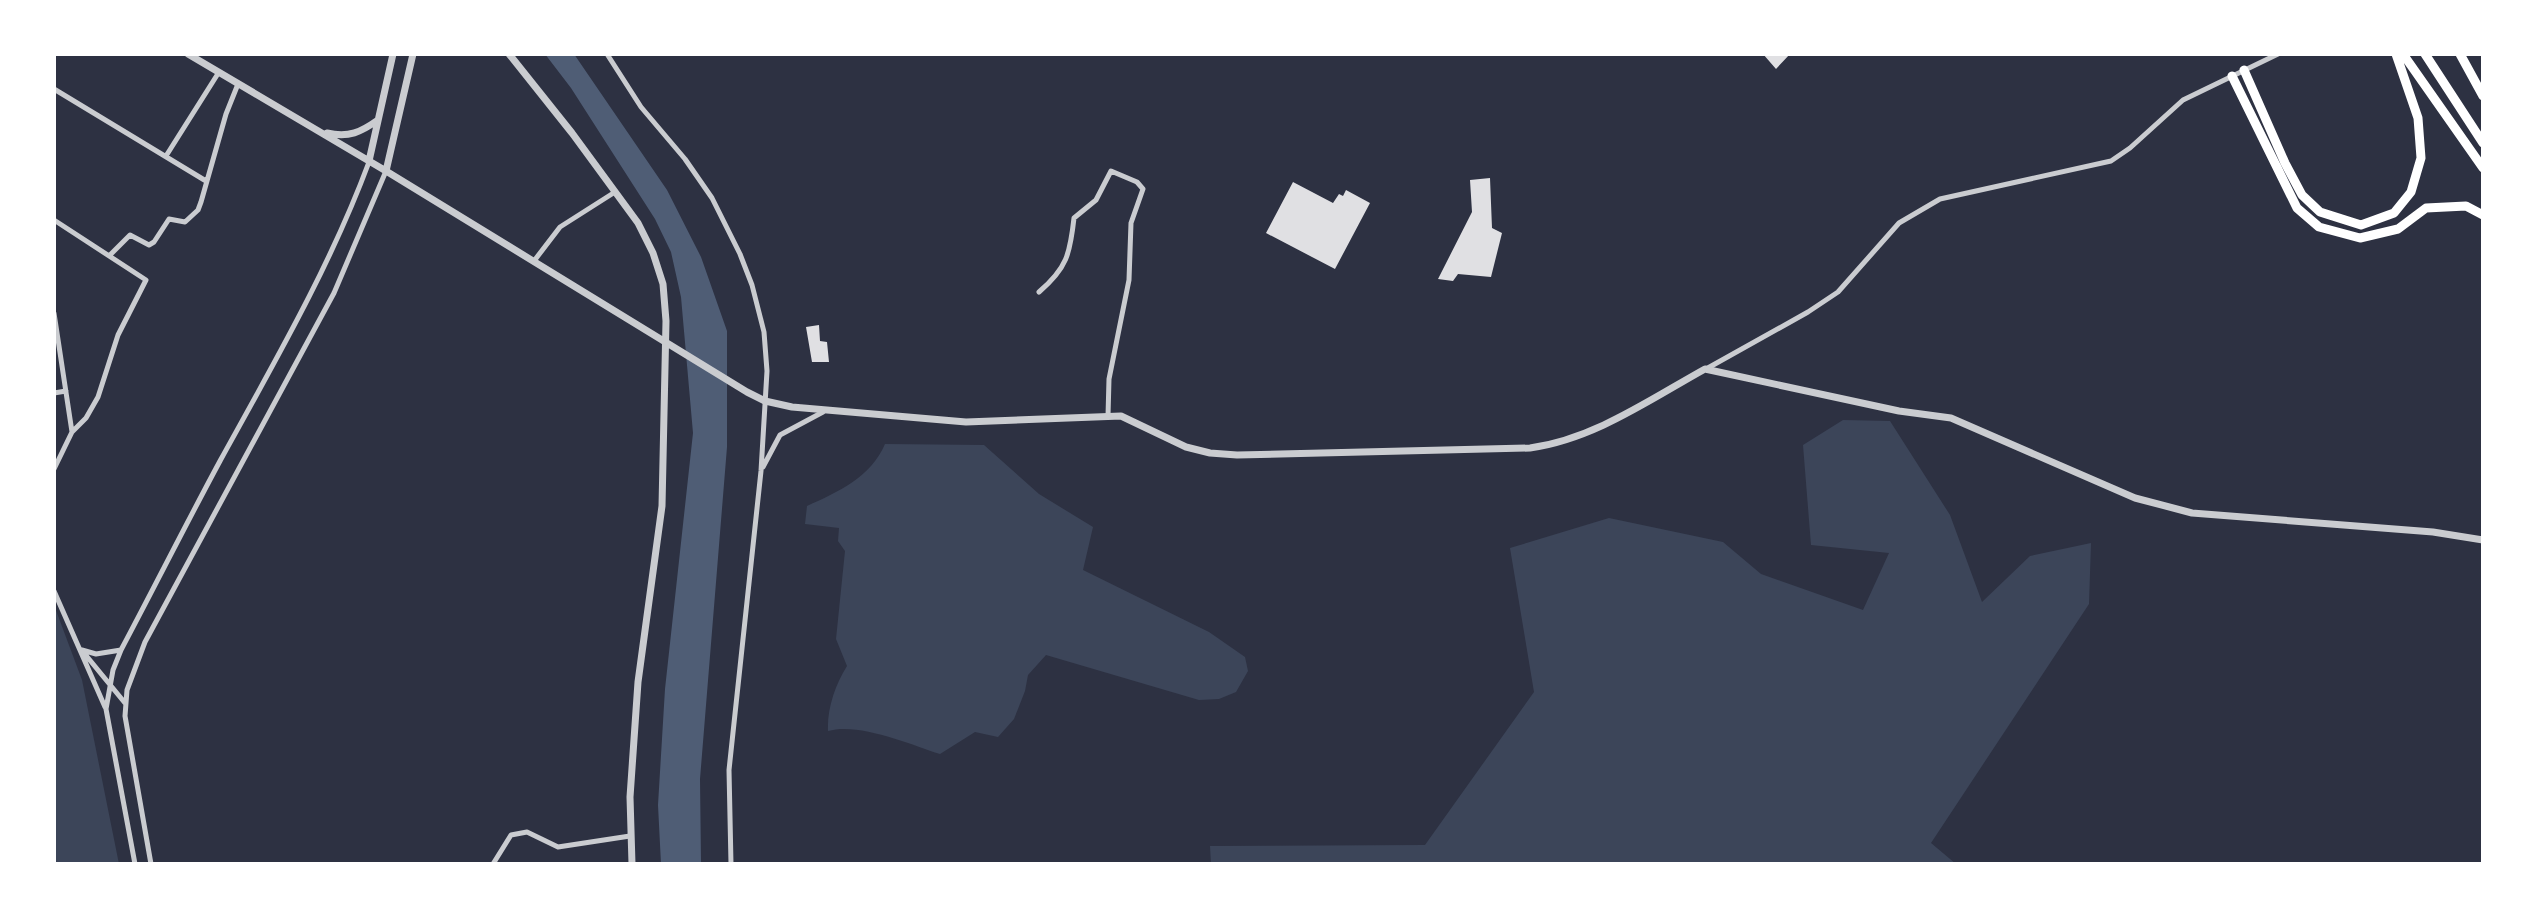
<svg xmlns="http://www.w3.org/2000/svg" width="2537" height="918" viewBox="0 0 2537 918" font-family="'Varela Round',sans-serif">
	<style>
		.green { fill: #3c4559 }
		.water { fill: #4f5d75 }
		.building { fill: #e0e0e3 }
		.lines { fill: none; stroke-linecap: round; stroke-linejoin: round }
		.minor { stroke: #caccd0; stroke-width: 5 }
		.tertiary { stroke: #caccd0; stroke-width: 7 }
		.trunk { stroke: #fff; stroke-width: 9 }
	</style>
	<rect width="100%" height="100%" fill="#2d3142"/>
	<!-- green -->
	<path class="green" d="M 1843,420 L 1890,421 L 1950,515 L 1982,602 L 2030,556 L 2091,543 L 2089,604 L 1931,843 L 1956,864 L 1211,864 L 1210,846 L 1425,845 L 1534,692 L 1510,548 L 1609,518 L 1723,542 L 1761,574 L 1863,610 L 1889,553 L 1811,545 L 1803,445 Z
		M 885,444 L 984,445 L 1039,494 L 1093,527 L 1083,570 L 1209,632 L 1245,657 L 1248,671 L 1236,692 L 1219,699 L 1199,700 L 1046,655 L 1028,675 L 1025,691 L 1014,719 L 998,737 L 975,732 L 940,754 C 910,744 858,722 828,731 C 827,709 835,685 847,666 L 836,639 L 845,551 L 838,541 L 839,528 L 805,524 L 807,506 C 838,492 871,477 885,444 Z
		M 54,605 L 82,680 L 119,864 L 54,864 Z"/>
	<!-- water -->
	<path class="water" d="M 545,54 L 574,54 L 667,190 L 701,257 L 727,331 L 727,447 L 700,779 L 701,864 L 661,864 L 658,805 L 665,689 L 693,433 L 681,297 L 671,252 L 655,219 L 571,88 Z"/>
	<!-- building -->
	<path class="building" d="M 1763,54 L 1790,54 L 1776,69 Z
		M 1490,178 L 1492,228 L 1502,233 L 1491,277 L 1458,274 L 1453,281 L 1438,279 L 1472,212 L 1470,180 Z
		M 1293,182 L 1333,203 L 1339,194 L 1343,196 L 1346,190 L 1370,203 L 1335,269 L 1266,233 Z
		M 819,325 L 820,341 L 827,342 L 829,362 L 812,362 L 806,327 Z"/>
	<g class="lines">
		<!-- minor -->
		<path class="minor" d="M 607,54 L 641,107 L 685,159 L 712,198 L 740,254 L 752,285 L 764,332 L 767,371 L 761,471 L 729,770 L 731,864
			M 54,89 L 206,181
			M 166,156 L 219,72
			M 54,220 L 146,280 L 118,335 L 98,397 L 86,418 L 72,432 L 54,469
			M 110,255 L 130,235 L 149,245 L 154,242 L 169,219 L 185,222 L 198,210 L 201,202 L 226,114 L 238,84
			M 534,261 L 560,227 L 615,192
			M 1039,292 C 1067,268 1070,254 1074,218 L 1096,200 L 1111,171 L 1137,182 L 1143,189 L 1131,223 L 1129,280 L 1109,379 L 1108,416
			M 54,313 L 72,432
			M 1706,369 L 1808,312 L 1838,292 L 1899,223 L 1940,199 L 2111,161 L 2130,148 L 2183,100 L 2278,54
			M 54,393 L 66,391
			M 763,467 L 780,435 L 823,412
			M 54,591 L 105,707
			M 82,650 L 96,654 L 121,650
			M 84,653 L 125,703
			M 135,864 L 106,709 L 113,670 L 121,650 C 154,588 186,524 220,461 C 274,363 330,267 369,162
			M 151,864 L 125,716 L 127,690 L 145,642 L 334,293 L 386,171
			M 493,864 L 511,835 L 527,832 L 558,847 L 630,836"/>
		<!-- tertiary -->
		<path class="tertiary" d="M 188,54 L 386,171 L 747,392 L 765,401 L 792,407 L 966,422 L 1121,416 L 1186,447 L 1210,453 L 1237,455 L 1530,448 C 1594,439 1649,400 1705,369 L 1899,411 L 1951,418 L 2135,498 L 2192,513 L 2433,532 L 2483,540
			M 509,54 L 572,133 L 638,223 L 653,253 L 663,284 L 666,321 L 662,506 L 638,682 L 630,797 L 632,864
			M 327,133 C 349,138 361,132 378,120
			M 369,161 L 393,54
			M 386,171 L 413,54"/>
		<!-- trunk -->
		<path class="trunk" d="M 2403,54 L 2483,168
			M 2425,54 L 2483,143
			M 2460,54 L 2483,96
			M 2244,70 L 2285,163 L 2302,195 L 2320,212 L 2361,225 L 2394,213 L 2411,192 L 2421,158 L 2418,118 L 2396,54
			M 2232,76 L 2297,208 L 2319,227 L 2360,238 L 2398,229 L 2426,208 L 2466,206 L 2483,215"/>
	</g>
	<!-- border -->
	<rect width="2537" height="918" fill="none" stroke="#ffffff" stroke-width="112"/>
</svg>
